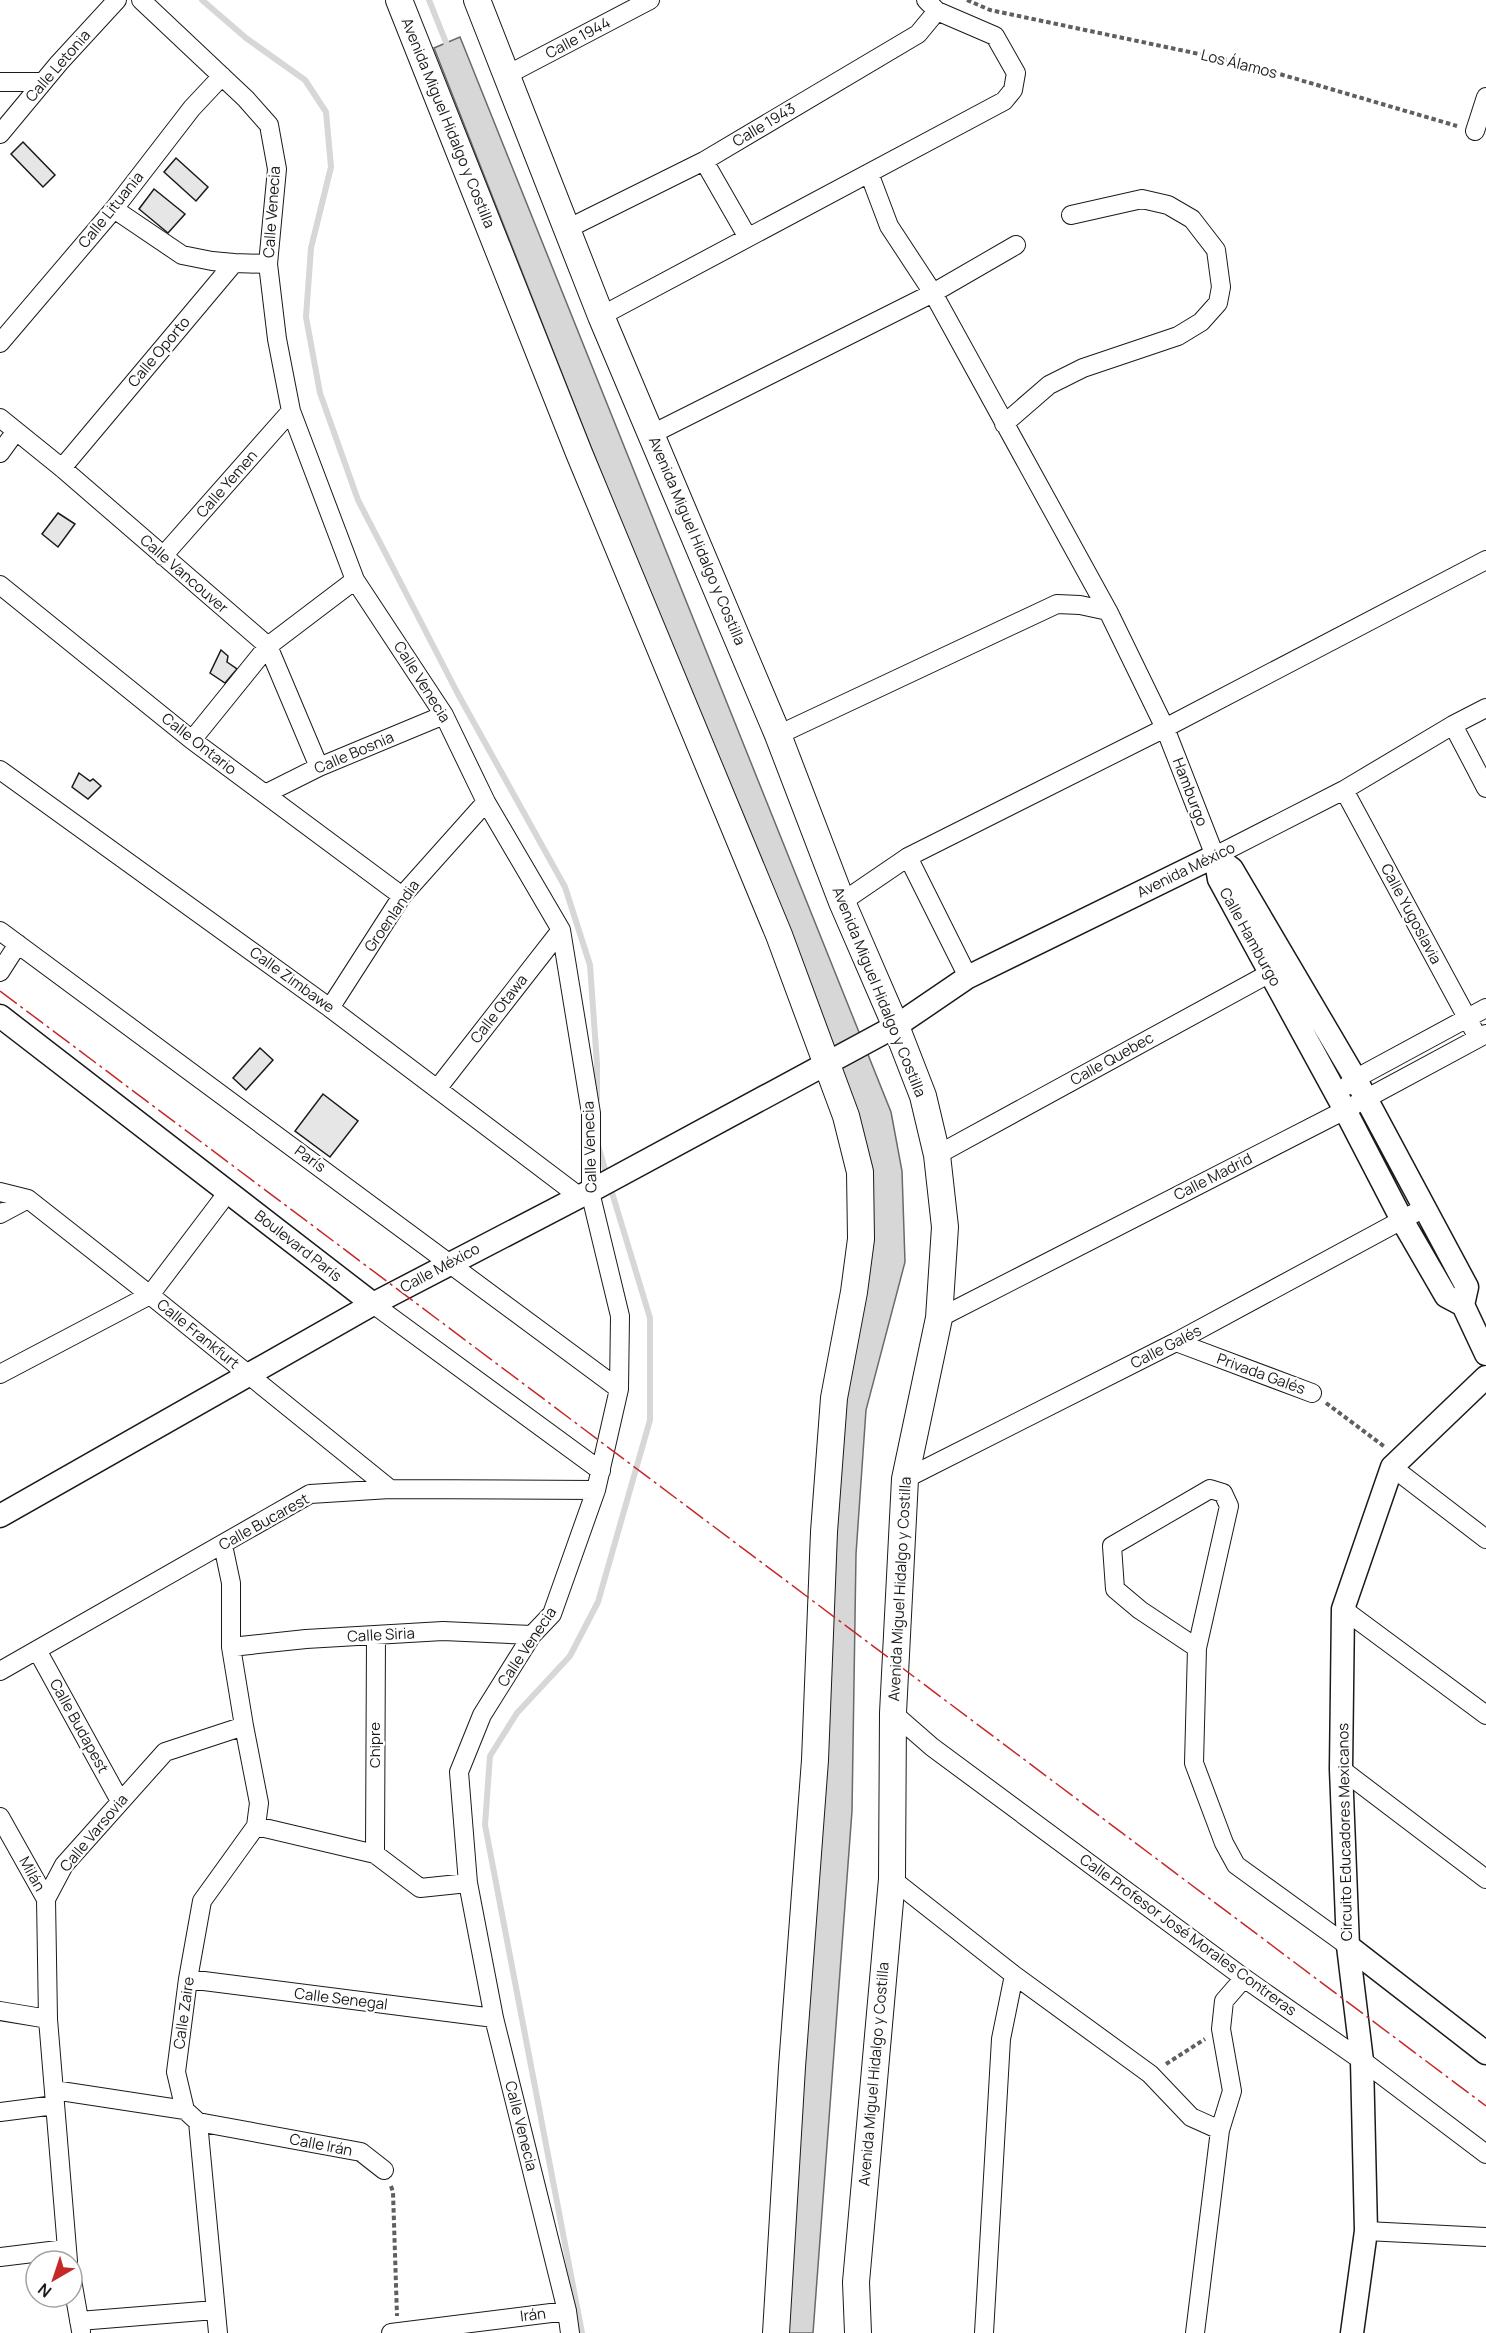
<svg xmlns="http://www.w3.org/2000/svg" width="1486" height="2333" viewBox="0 0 1486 2333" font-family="Manrope,sans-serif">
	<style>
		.water { fill: #d7d7d7; stroke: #6a6a6a; stroke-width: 1.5 }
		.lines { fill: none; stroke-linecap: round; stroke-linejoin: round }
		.stream { stroke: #d7d7d7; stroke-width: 6 }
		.building { fill: #e6e6e6; stroke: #1a1a1a; stroke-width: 1.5 }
		.minor-casing { stroke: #1a1a1a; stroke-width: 20 }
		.tertiary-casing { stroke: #1a1a1a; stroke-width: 25 }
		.secondary-casing { stroke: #1a1a1a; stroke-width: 28 }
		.path { stroke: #5f5f5f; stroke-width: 4; stroke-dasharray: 4.5 3; stroke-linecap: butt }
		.minor { stroke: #fff; stroke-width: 18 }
		.tertiary { stroke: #fff; stroke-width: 22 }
		.secondary { stroke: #fff; stroke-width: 26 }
		.power { stroke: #c62828; stroke-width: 1.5; stroke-dasharray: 21 4.5 3 4.5; stroke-linecap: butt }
		.labels { text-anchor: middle; stroke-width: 4.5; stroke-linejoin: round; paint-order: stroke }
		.street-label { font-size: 15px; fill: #1a1a1a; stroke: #fff }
	</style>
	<rect width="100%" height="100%" fill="#fff"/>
	<!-- water -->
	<path class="water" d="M 460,37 L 891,1112 L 902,1171 L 905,1262 L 866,1410 L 856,1554 L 852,1811 L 813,2333 L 783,2333 L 830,1521 L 863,1139 L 434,48 Z"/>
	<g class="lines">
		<!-- stream -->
		<path class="stream" d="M 202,0 L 246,38 L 305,80 L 326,112 L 331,167 L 311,248 L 306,317 L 320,393 L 358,500 L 458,694 L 565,887 L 590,965 L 597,1064 L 597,1099
			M 429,0 L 449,50
			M 598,1145 L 607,1176
			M 582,2333 L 485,1825 L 490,1756 L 517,1713 L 570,1656 L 598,1602 L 650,1420 L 650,1318 L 610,1186"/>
	</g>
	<!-- building -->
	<path class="building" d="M 23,142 L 55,175 L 43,187 L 11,154 Z
		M 176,158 L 208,187 L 196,201 L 164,172 Z
		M 154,189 L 185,214 L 168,233 L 139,209 Z
		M 58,513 L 75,524 L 58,547 L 42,534 Z
		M 221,650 L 228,656 L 227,662 L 237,669 L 225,683 L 210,673 Z
		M 79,773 L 90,781 L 93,779 L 101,786 L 88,799 L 72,787 Z
		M 260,1048 L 273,1060 L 246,1090 L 233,1078 Z
		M 323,1094 L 358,1121 L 330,1157 L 295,1131 Z"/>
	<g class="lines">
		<defs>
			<path id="minor" d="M 141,0 L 246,99 L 269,125 L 277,169 L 268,264 L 277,339 L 291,411 L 355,580 L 444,715 L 486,802 L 561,930 L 591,1113 L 591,1196 L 620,1316 L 619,1389 L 596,1490 L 552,1614 L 532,1635 L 482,1715 L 459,1772 L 468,1883 L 494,2018 L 567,2311 L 570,2333
				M 507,75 L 650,0
				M 0,82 L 42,82
				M 1475,131 L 1486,97
				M 0,134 L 59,63 L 117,0
				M 704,161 L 747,236
				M 869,173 L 889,226 L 933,293 L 1108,611 L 1165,728 L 1215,856 L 1344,790 L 1453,725 L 1486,708
				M 114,209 L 182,255 L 212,261 L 234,263
				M 567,229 L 704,161 L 918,34 L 937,11
				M 601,316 L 1004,101 L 1013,90 L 1016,73 L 995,36 L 937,11 L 926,0
				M 0,343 L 114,209 L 192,108 L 222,76
				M 0,418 L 62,468 L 268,646 L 319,767
				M 1004,424 L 1049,385 L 1083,368 L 1178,336 L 1201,322 L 1218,303 L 1221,287 L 1216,250 L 1192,219 L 1168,205 L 1142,199 L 1071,215
				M 652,434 L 933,293 L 1016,245
				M 0,453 L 16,431
				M 62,468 L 234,263 L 268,264
				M 163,556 L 291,411
				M 0,585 L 192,740 L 402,896
				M 1453,725 L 1486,788
				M 778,735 L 1057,604 L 1080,605 L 1108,611
				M 192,740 L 268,646 L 355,580
				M 0,770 L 330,1008 L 580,1197
				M 1344,790 L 1478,1038
				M 265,794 L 319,767 L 444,715
				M 908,857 L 968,977
				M 842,902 L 908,857 L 1165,728 L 1486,560
				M 0,931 L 619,1389
				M 0,972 L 18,944
				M 330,1008 L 402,896 L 486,802
				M 1347,1086 L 1353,1080 L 1486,1008
				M 437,1089 L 561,930
				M 937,1155 L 1281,967
				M 0,1192 L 28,1199 L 150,1295 L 390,1489
				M 0,1214 L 28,1199
				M 373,1304 L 601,1471
				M 939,1318 L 1345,1110 L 1486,1034
				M 1176,1342 L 1312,1393
				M 0,1374 L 150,1295 L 228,1192
				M 1392,1467 L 1486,1539
				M 905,1479 L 1176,1342 L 1424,1208
				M 1343,1609 L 1486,1715
				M 231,1647 L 306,1639 L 443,1631 L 532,1635
				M 1197,1648 L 1140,1610 L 1115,1589 L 1112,1546 L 1210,1489 L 1223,1493 L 1229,1506 L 1197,1648 L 1194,1763 L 1224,1843 L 1236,1865 L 1348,1946
				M 37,1650 L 120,1801
				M 0,1671 L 310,1494 L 390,1489 L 596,1490
				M 893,1713 L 932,1747 L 1244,1978 L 1367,2064 L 1486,2154
				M 244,1726 L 259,1803 L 256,1826
				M 1341,1769 L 1486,1879
				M 0,1817 L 46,1899
				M 256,1826 L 375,1854 L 420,1888 L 468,1883
				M 375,1854 L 376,1636
				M 892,1879 L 1014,1975 L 1150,2074 L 1191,2117 L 1220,2130
				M 188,1979 L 494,2018
				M 0,2011 L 48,2019
				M 54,2090 L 185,2110
				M 0,2112 L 55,2105
				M 198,2122 L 361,2152 L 384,2170
				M 1366,2231 L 1486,2237
				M 0,2257 L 66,2249
				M 68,2261 L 48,2019 L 46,1899 L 64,1865 L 165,1752 L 244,1726 L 231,1647 L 231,1583 L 223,1545
				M 72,2280 L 81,2331
				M 79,2321 L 215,2310
				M 218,2333 L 198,2122 L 185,2110 L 176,2072 L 188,1979 L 202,1901 L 256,1826
				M 391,2333 L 567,2311
				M 984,2333 L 1001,2039 L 1014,1975
				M 1195,2333 L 1220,2130 L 1232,2091 L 1221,2029 L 1224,2001 L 1244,1978"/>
			<path id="tertiary" d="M 1215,856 L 1219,879 L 1345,1110 L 1402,1220 L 1446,1296 L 1463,1305 L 1486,1354
				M 1215,856 L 1232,869 L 1355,1078 L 1467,1287 L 1463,1305
				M 0,1016 L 373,1304
				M 0,1516 L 373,1304 L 598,1187 L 896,1026 L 968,977 L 1215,856
				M 1348,1946 L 1486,2053
				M 1352,2333 L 1366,2231 L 1362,2061 L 1348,1946 L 1341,1769 L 1343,1609 L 1392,1467 L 1486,1377"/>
			<path id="secondary" d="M 399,0 L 579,453 L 779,935 L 846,1116 L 860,1172 L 861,1239 L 854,1292 L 834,1398 L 824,1532 L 815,1760 L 792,2067 L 776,2333
				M 477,0 L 601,316 L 778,735 L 842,902 L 897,1029 L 923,1096 L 937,1155 L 945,1227 L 939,1318 L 905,1479 L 893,1713 L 892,1879 L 856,2282 L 858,2333"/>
		</defs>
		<!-- minor casing -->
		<use href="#minor" class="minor-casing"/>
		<!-- tertiary casing -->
		<use href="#tertiary" class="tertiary-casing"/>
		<!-- secondary casing -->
		<use href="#secondary" class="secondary-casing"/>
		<!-- path -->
		<path class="path" d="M 967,0 L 990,10 L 1242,63 L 1457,126
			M 1326,1403 L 1385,1447
			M 1166,2064 L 1205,2039
			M 391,2186 L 393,2192 L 397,2316"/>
		<!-- minor -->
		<use href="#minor" class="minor"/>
		<!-- tertiary -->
		<use href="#tertiary" class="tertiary"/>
		<!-- secondary -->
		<use href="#secondary" class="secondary"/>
		<!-- power -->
		<path class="power" d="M 0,991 L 1486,2106"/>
	</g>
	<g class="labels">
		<!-- street labels -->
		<g class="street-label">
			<text transform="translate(578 38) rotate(-28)" y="5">Calle 1944</text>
			<text transform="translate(1239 64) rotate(14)" y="5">Los Álamos</text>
			<text transform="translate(58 66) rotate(-49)" y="5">Calle Letonia</text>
			<text transform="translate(448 123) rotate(68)" y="5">Avenida Miguel Hidalgo y Costilla</text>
			<text transform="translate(764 125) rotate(-31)" y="5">Calle 1943</text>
			<text transform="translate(111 210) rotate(-51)" y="5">Calle Lituania</text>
			<text transform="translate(272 212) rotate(-86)" y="5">Calle Venecia</text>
			<text transform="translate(159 352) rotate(-50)" y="5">Calle Oporto</text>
			<text transform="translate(227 484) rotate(-49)" y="5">Calle Yemen</text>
			<text transform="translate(697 541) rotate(67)" y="5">Avenida Miguel Hidalgo y Costilla</text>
			<text transform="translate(184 574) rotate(41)" y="5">Calle Vancouver</text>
			<text transform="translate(422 682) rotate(58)" y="5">Calle Venecia</text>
			<text transform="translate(199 744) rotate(38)" y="5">Calle Ontario</text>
			<text transform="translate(354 753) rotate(-23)" y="5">Calle Bosnia</text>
			<text transform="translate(1190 792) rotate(69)" y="5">Hamburgo</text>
			<text transform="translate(1186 870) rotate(-26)" y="5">Avenida México</text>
			<text transform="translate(1411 914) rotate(62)" y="5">Calle Yugoslavia</text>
			<text transform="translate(392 916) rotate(-55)" y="5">Groenlandia</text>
			<text transform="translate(1250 937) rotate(61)" y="5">Calle Hamburgo</text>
			<text transform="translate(292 980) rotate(36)" y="5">Calle Zimbawe</text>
			<text transform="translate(879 992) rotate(68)" y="5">Avenida Miguel Hidalgo y Costilla</text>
			<text transform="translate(499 1009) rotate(-52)" y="5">Calle Otawa</text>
			<text transform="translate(1112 1059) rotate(-29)" y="5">Calle Quebec</text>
			<text transform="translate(590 1147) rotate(-92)" y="5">Calle Venecia</text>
			<text transform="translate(310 1159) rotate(36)" y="5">París</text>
			<text transform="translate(1213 1177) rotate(-27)" y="5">Calle Madrid</text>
			<text transform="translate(298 1246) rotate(38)" y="5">Boulevard París</text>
			<text transform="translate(440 1268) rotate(-28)" y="5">Calle México</text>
			<text transform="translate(198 1334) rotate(39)" y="5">Calle Frankfurt</text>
			<text transform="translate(1166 1347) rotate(-27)" y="5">Calle Galés</text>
			<text transform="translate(1261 1374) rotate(20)" y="5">Privada Galés</text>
			<text transform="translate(264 1522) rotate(-29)" y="5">Calle Bucarest</text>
			<text transform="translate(900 1589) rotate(-87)" y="5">Avenida Miguel Hidalgo y Costilla</text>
			<text transform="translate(381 1635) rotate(-3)" y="5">Calle Siria</text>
			<text transform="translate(527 1647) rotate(-56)" y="5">Calle Venecia</text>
			<text transform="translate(79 1726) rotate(61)" y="5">Calle Budapest</text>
			<text transform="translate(375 1745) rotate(-90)" y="5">Chipre</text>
			<text transform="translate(1345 1832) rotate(-91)" y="5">Circuito Educadores Mexicanos</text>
			<text transform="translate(94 1833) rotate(-50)" y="5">Calle Varsovia</text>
			<text transform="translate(32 1874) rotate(61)" y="5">Milán</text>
			<text transform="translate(1188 1935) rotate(36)" y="5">Calle Profesor José Morales Contreras</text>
			<text transform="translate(341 1999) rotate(7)" y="5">Calle Senegal</text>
			<text transform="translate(184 2013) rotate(-82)" y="5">Calle Zaire</text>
			<text transform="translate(874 2074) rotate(-85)" y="5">Avenida Miguel Hidalgo y Costilla</text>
			<text transform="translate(521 2126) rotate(76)" y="5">Calle Venecia</text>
			<text transform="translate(321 2145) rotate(11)" y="5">Calle Irán</text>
			<text transform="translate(533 2315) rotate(-7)" y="5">Irán</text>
		</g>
	</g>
	<!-- north arrow -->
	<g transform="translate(54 2279) rotate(219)"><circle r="28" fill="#ffffff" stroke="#a3a3a3" stroke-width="1.5"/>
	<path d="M0-4.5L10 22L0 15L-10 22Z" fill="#c62828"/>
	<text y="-9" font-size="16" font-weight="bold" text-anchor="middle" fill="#1a1a1a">N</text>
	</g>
</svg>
